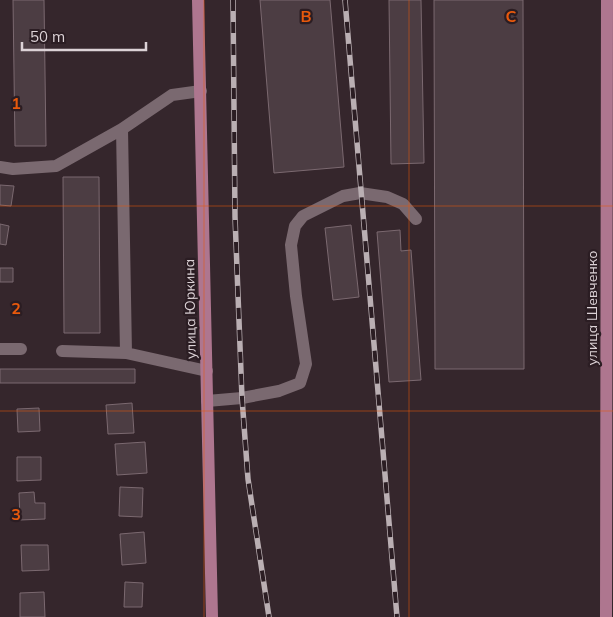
<svg xmlns="http://www.w3.org/2000/svg" width="613" height="617" viewBox="0 0 613 617" font-family="Mulish,sans-serif">
	<style>
		.building { fill: #4c3d43; stroke: #7b6970 }
		.lines { fill: none; stroke-linecap: round; stroke-linejoin: round }
		.minor { stroke: #7a6970; stroke-width: 12 }
		.major { stroke: #ae768f; stroke-width: 12 }
		.rail-casing { stroke: #baafb3; stroke-width: 5.5 }
		.rail { stroke: #2b1d23; stroke-width: 4; stroke-dasharray: 11; stroke-linecap: butt }
		.grid { fill: none; stroke: #e8590c; stroke-width: 1; stroke-opacity: 0.55 }
		.labels { text-anchor: middle; stroke-width: 4.5; stroke-linejoin: round; paint-order: stroke }
		.street-label { font-size: 14px; fill: #dcd2d6; stroke: #2b1d23 }
		.grid-label { font-size: 16px; text-anchor: middle; font-weight: bold; fill: #e8590c; stroke: #2b1d23; stroke-width: 4.5; stroke-linejoin: round; paint-order: stroke }
	</style>
	<rect width="100%" height="100%" fill="#35262c"/>
	<!-- building -->
	<path class="building" d="M 13,0 L 44,0 L 46,146 L 15,146 Z
		M 260,0 L 330,0 L 344,167 L 274,173 Z
		M 389,0 L 421,0 L 424,163 L 391,164 Z
		M 434,0 L 523,0 L 524,369 L 435,369 Z
		M 63,177 L 99,177 L 100,333 L 64,333 Z
		M 0,185 L 14,186 L 11,206 L 0,205 Z
		M 0,224 L 9,226 L 6,245 L 0,244 Z
		M 351,225 L 359,297 L 333,300 L 325,228 Z
		M 400,230 L 401,251 L 411,250 L 421,380 L 389,382 L 377,232 Z
		M 0,268 L 13,268 L 13,282 L 0,282 Z
		M 0,369 L 135,369 L 135,383 L 0,383 Z
		M 132,403 L 134,433 L 108,434 L 106,405 Z
		M 39,408 L 40,431 L 18,432 L 17,409 Z
		M 145,442 L 147,473 L 117,475 L 115,444 Z
		M 17,457 L 41,457 L 41,480 L 17,481 Z
		M 120,487 L 143,488 L 142,517 L 119,516 Z
		M 34,492 L 35,503 L 45,503 L 45,519 L 20,520 L 19,493 Z
		M 144,532 L 146,563 L 122,565 L 120,534 Z
		M 21,545 L 48,545 L 49,570 L 22,571 Z
		M 125,582 L 143,583 L 142,607 L 124,607 Z
		M 44,592 L 45,617 L 20,617 L 20,593 Z"/>
	<g class="lines">
		<!-- minor -->
		<path class="minor" d="M 122,129 L 126,353
			M 0,167 L 13,169 L 56,166 L 122,129 L 172,95 L 201,91
			M 0,349 L 21,349
			M 62,351 L 126,353 L 207,371
			M 207,401 L 242,398 L 279,391 L 300,383 L 306,364 L 296,296 L 291,245 L 295,226 L 303,216 L 343,196 L 360,193 L 387,197 L 403,204 L 416,219"/>
		<!-- major -->
		<path class="major" d="M 198,0 L 212,617
			M 606,617 L 607,0"/>
		<defs>
			<path id="rail" d="M 233,0 L 235,217 L 242,398 L 248,479 L 269,617
				M 345,0 L 397,617"/>
		</defs>
		<!-- rail casing -->
		<use href="#rail" class="rail-casing"/>
		<!-- rail -->
		<use href="#rail" class="rail"/>
	</g>
	<!-- grid -->
	<path class="grid" d="M 204,0 L 204,617M 409,0 L 409,617M 0,206 L 613,206M 0,411 L 613,411"/>
	<g class="labels">
		<!-- street labels -->
		<g class="street-label">
			<text transform="translate(592 308) rotate(-90)" y="5">улица Шевченко</text>
			<text transform="translate(190 309) rotate(-91)" y="5">улица Юркина</text>
		</g>
	</g>
	<g class="grid-label">
		<text x="306" y="22">B</text>
		<text x="511" y="22">C</text>
		<text x="16" y="109">1</text>
		<text x="16" y="314">2</text>
		<text x="16" y="520">3</text>
	</g>
	<!-- scale -->
	<path d="M22 42v8h124v-8" fill="none" stroke="#dcd2d6" stroke-width="2.5"/>
	<text x="30" y="42" font-size="15" fill="#dcd2d6" stroke="#2b1d23" stroke-width="4" paint-order="stroke">50 m</text>
</svg>
